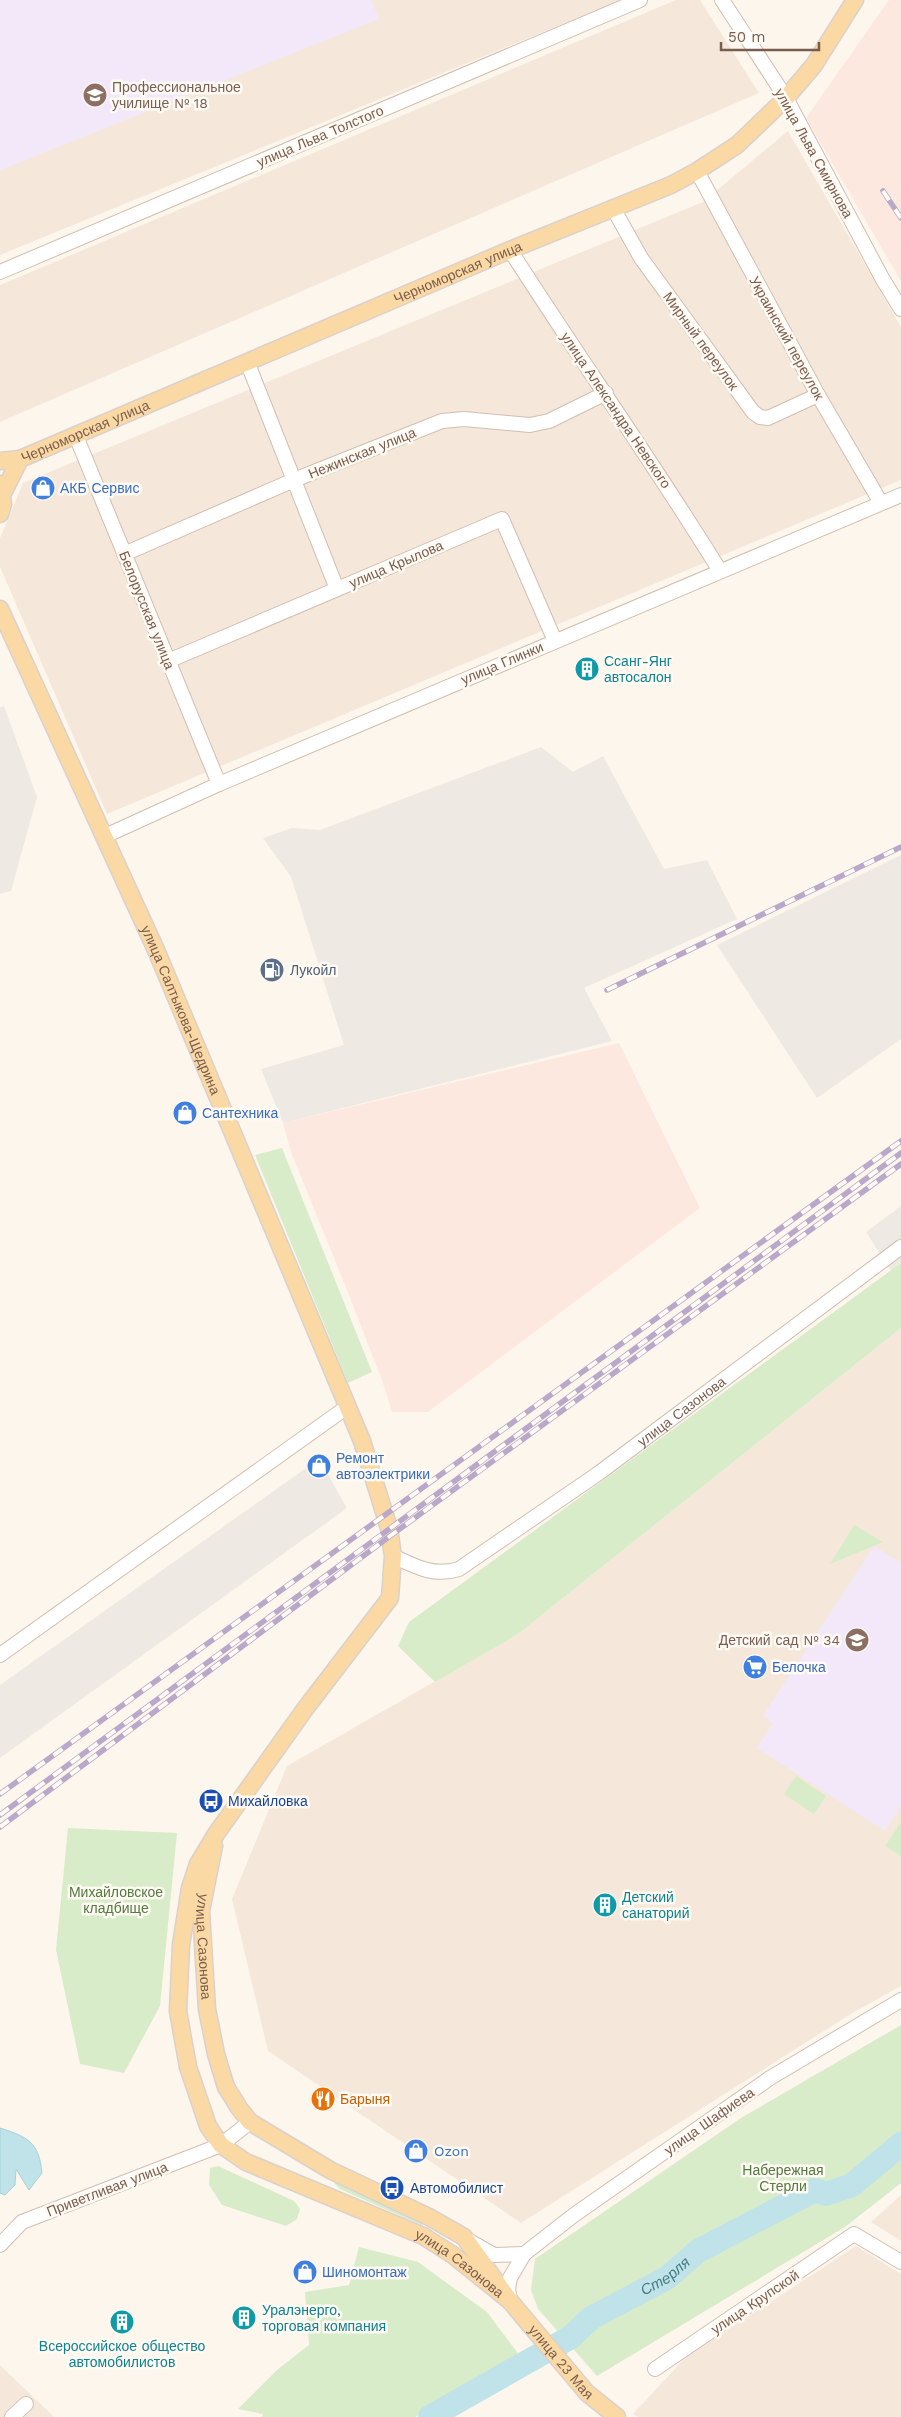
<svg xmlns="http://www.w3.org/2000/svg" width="901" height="2417" viewBox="0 0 901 2417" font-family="'Work Sans',sans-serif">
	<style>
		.residential { fill: #f5e8da }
		.commercial { fill: #fde8e0 }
		.industrial { fill: #efe9e4 }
		.education { fill: #f3e8fa }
		.green { fill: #d8ecc9 }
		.water { fill: #bfe3e8; stroke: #a5d3da }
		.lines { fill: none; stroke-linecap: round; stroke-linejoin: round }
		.river { stroke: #bfe3e8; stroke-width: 24 }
		.minor-casing { stroke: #d1beb0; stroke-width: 16 }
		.major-casing { stroke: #dad1cd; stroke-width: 19 }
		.minor { stroke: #fff; stroke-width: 14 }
		.major { stroke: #fbd9a5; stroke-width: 16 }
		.rail-casing { stroke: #b9a8c9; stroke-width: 5.5 }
		.rail { stroke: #fffaf3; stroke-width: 4; stroke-dasharray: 11; stroke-linecap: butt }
		.labels { text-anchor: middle; stroke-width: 5; stroke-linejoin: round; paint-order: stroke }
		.education-label { font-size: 14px; fill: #785e54; stroke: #fffaf3; text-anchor: start }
		.street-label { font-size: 14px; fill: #7a5c4d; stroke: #fffaf3 }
		.shop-label { font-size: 14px; fill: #366cbe; stroke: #fffaf3; text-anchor: start }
		.culture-label { font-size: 14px; fill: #0d838f; stroke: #fffaf3; text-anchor: start }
		.service-label { font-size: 14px; fill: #4e5e75; stroke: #fffaf3; text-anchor: start }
		.transit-label { font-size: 14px; fill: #164399; stroke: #fffaf3; text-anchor: start }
		.park-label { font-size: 14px; fill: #537a41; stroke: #fffaf3 }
		.food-label { font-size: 14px; fill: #c56008; stroke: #fffaf3; text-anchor: start }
		.water-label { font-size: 15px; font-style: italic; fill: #437c86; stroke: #fffaf3 }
	</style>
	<rect width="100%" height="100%" fill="#fdf6ec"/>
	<!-- residential -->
	<path class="residential" d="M 0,0 L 621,0 L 0,255 Z
		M 676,0 L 700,0 L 759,93 L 0,422 L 0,285 Z
		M 788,131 L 901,327 L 901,480 L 107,814 L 0,567 L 0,538 L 23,483 L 703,202 Z
		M 901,1328 L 901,1986 L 854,2012 L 521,2223 L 268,2051 L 232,1899 L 287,1766 L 518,1634 Z
		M 901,2195 L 901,2241 L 871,2222 Z
		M 856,2246 L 901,2274 L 901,2417 L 638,2417 L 633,2414 L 685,2358 Z
		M 0,2365 L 54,2417 L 0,2417 Z"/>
	<!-- commercial -->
	<path class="commercial" d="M 889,0 L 901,0 L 901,281 L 806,118 Z
		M 619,1043 L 700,1208 L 428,1412 L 392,1412 L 382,1380 L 345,1285 L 291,1152 L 283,1123 Z"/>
	<!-- industrial -->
	<path class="industrial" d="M 4,706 L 37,797 L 11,891 L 0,894 L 0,707 Z
		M 541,747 L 573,772 L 603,756 L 664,869 L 707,860 L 737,919 L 584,988 L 612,1041 L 283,1123 L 261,1069 L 344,1045 L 291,877 L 263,838 L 292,828 L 320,830 Z
		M 901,855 L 901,1039 L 817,1098 L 717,945 Z
		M 901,1206 L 901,1263 L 891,1271 L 866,1232 Z
		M 319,1459 L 347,1508 L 0,1758 L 0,1685 Z"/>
	<!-- education -->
	<path class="education" d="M 0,0 L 371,0 L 379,19 L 0,170 Z
		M 874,1546 L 901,1563 L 901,1806 L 885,1831 L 757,1748 L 773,1723 L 763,1716 Z"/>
	<!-- green -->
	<path class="green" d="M 282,1148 L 372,1372 L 348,1383 L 255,1155 Z
		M 901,1263 L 901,1328 L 518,1634 L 435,1682 L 398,1646 L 409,1622 Z
		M 854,1525 L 883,1542 L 830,1564 Z
		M 796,1776 L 826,1796 L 814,1814 L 784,1794 Z
		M 901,1822 L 901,1856 L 885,1846 Z
		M 68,1828 L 177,1833 L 160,2006 L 124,2073 L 80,2064 L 56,1950 Z
		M 901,2025 L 901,2183 L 845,2227 L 597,2376 L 538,2309 L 531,2290 L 535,2259 L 741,2118 Z
		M 218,2166 L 294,2201 L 300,2209 L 297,2219 L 286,2226 L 222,2205 L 209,2185 L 210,2168 Z
		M 334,2183 L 340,2183 L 418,2219 L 423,2226 L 340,2189 Z
		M 359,2247 L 418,2262 L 487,2312 L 520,2356 L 415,2417 L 262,2417 L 263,2414 L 238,2409 L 278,2369 L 309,2345 L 305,2292 L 349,2285 Z"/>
	<!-- water -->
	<path class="water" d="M 0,2128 C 28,2137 39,2142 42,2173 L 29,2190 L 16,2169 L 15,2185 L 5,2195 L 0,2193 Z"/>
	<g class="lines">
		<!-- river -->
		<path class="river" id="s1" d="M 430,2417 L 571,2337 L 591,2318 L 667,2278 L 698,2251 L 815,2190 L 826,2194 L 852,2185 L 901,2144"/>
		<defs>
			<g id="minor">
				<path d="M 722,0 L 786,98 L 882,278 L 901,309"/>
				<path d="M 697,171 L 818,395 L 881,503"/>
				<path d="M 613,208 L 641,258 L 753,412 L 760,417 L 768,418 L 818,395"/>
				<path d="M 510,250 C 579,358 653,462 720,571"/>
				<path d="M 0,272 L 640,0"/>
				<path d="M 248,364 L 337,589"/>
				<path d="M 76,436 L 219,784"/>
				<path d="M 124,554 L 294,480 L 442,421 L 464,419 L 530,425 L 549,421 L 606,393"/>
				<path d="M 168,661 L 502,519 L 555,641"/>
				<path d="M 105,836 L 219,784 L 901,495"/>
				<path id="s2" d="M 393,1556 C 416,1567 434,1577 459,1569 L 599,1473 L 901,1247"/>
				<path d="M 0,1655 L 347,1407"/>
				<path d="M 466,2239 L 494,2255 L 524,2254"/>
				<path d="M 0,2245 L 22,2222 L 221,2145 L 250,2122"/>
				<path d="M 510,2301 L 508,2289 L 510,2278 L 524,2254 L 574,2215 L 770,2078 L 901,2000"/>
				<path d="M 655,2369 L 854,2234 L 901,2262"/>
				<path d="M 12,2417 L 26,2404"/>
			</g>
			<g id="major">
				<path id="s3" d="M 0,461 L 20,459 L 510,250 L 671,185 L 697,171 L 737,145 L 786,98 L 814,65 L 855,0"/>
				<path d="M 3,493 L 20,459"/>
				<path d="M 0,514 L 3,504 L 0,484"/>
				<path id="s4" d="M 0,609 L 156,950 L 362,1441 L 389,1528 L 393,1556 L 390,1598 L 305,1709 L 216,1834 L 198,1864 L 190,1888 L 181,1945 L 178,2011 L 188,2067 L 208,2126 L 221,2145 L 246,2162 L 423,2236 L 453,2255 L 510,2301"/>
				<path id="s5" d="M 214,1846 L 201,1911 L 207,2009 L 216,2054 L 226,2087 L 239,2108 L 250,2122 L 330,2170 L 429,2217 L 464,2237 L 510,2301 L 587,2393 L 617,2417"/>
			</g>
		</defs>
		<!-- minor casing -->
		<use href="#minor" class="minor-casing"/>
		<!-- major casing -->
		<use href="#major" class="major-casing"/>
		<!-- minor -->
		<use href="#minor" class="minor"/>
		<!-- major -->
		<use href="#major" class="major"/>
		<defs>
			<path id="rail" d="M 883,191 L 901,218
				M 607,990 L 901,847
				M 0,1794 L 901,1141
				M 0,1815 L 901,1153
				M 0,1827 L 390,1536 L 901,1164"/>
		</defs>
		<!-- rail casing -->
		<use href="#rail" class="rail-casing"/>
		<!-- rail -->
		<use href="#rail" class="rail"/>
	</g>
	<!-- icons -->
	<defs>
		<symbol id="university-disc" viewBox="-11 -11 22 22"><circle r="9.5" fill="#8d6e63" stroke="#fffaf3"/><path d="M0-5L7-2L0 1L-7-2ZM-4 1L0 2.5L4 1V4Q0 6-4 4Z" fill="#fff"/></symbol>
		<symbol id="shop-disc" viewBox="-11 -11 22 22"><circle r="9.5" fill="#3f7fe0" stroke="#fffaf3"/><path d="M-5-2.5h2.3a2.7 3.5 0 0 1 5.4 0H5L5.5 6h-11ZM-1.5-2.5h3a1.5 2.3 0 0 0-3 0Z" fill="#fff"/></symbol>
		<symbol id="building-disc" viewBox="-11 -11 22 22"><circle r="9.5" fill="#0f9aa8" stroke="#fffaf3"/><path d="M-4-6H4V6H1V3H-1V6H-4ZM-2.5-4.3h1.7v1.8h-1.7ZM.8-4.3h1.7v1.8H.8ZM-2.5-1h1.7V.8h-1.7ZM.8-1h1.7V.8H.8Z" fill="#fff"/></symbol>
		<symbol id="fuel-disc" viewBox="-11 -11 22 22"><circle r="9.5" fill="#5c6f8a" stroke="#fffaf3"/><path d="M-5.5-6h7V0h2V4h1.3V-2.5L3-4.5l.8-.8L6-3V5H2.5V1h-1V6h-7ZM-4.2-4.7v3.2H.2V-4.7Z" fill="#fff"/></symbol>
		<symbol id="school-disc" viewBox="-11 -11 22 22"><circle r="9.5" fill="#8d6e63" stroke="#fffaf3"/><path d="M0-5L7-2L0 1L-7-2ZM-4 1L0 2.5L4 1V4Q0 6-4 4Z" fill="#fff"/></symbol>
		<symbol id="supermarket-disc" viewBox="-11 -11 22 22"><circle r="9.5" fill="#3f7fe0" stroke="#fffaf3"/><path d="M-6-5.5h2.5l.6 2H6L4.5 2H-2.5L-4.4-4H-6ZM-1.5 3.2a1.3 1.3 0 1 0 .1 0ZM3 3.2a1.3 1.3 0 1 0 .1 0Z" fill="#fff"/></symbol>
		<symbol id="bus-disc" viewBox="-11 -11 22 22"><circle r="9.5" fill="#1a4fb4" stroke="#fffaf3"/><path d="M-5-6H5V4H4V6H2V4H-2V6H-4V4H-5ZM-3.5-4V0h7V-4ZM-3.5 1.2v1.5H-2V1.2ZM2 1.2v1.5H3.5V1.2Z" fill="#fff"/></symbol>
		<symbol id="restaurant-disc" viewBox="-11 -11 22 22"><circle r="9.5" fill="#e8710a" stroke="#fffaf3"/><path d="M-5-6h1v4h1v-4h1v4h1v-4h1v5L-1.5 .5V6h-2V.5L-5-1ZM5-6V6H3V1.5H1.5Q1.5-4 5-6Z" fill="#fff"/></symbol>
	</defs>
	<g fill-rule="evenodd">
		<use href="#university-disc" x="81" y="81" width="28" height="28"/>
		<use href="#shop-disc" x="29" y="474" width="28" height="28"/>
		<use href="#building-disc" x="573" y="655" width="28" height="28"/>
		<use href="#fuel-disc" x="258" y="956" width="28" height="28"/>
		<use href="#shop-disc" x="171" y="1099" width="28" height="28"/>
		<use href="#shop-disc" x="305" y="1452" width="28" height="28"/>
		<use href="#school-disc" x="843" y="1626" width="28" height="28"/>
		<use href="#supermarket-disc" x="741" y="1653" width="28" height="28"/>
		<use href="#bus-disc" x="197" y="1787" width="28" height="28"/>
		<use href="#building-disc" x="591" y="1891" width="28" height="28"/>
		<use href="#restaurant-disc" x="309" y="2085" width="28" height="28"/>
		<use href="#shop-disc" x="402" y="2137" width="28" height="28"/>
		<use href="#bus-disc" x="378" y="2174" width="28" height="28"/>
		<use href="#shop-disc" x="291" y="2258" width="28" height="28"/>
		<use href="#building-disc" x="230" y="2304" width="28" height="28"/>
		<use href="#building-disc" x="108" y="2308" width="28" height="28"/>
	</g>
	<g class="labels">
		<!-- education labels -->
		<g class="education-label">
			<text x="112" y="92">Профессиональное<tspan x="112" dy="16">училище № 18</tspan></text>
			<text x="840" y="1645" text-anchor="end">Детский сад № 34</text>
		</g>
		<!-- street labels -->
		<g class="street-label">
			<text transform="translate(320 136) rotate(-23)" y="5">улица Льва Толстого</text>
			<text transform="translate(814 153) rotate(61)" y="5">улица Льва Смирнова</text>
			<text dy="5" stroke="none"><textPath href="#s3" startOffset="496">Черноморская улица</textPath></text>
			<text transform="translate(787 338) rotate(61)" y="5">Украинский переулок</text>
			<text transform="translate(701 341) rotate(54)" y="5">Мирный переулок</text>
			<text transform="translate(616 410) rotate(56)" y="5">улица Александра Невского</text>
			<text dy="5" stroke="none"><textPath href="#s3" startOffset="91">Черноморская улица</textPath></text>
			<text transform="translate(362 453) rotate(-22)" y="5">Нежинская улица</text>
			<text transform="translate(396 564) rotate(-23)" y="5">улица Крылова</text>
			<text transform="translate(147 610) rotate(68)" y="5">Белорусская улица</text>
			<text transform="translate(502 663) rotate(-23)" y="5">улица Глинки</text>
			<text dy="5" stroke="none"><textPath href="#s4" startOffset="440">улица Салтыкова-Щедрина</textPath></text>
			<text dy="5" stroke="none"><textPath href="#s2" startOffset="342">улица Сазонова</textPath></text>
			<text dy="5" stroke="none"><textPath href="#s5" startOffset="102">улица Сазонова</textPath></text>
			<text transform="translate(709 2121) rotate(-35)" y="5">улица Шафиева</text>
			<text transform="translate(107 2189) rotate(-21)" y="5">Приветливая улица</text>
			<text dy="5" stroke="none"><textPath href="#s4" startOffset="1956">улица Сазонова</textPath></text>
			<text transform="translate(755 2302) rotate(-34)" y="5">улица Крупской</text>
			<text dy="5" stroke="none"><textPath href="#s5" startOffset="689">улица 23 Мая</textPath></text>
		</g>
		<!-- shop labels -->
		<g class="shop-label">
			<text x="60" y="493">АКБ Сервис</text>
			<text x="202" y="1118">Сантехника</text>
			<text x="336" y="1463">Ремонт<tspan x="336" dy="16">автоэлектрики</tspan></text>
			<text x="772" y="1672">Белочка</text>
			<text x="434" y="2156">Ozon</text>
			<text x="322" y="2277">Шиномонтаж</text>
		</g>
		<!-- culture labels -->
		<g class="culture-label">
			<text x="604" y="666">Ссанг-Янг<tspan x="604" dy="16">автосалон</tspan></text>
			<text x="622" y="1902">Детский<tspan x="622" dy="16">санаторий</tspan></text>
			<text x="262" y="2315">Уралэнерго,<tspan x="262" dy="16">торговая компания</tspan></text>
			<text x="122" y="2351" text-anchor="middle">Всероссийское общество<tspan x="122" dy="16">автомобилистов</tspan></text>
		</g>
		<!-- service labels -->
		<g class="service-label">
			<text x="290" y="975">Лукойл</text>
		</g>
		<!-- transit labels -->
		<g class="transit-label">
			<text x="228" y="1806">Михайловка</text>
			<text x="410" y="2193">Автомобилист</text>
		</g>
		<!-- park labels -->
		<g class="park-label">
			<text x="116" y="1897">Михайловское<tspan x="116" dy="16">кладбище</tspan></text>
			<text x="783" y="2175">Набережная<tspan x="783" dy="16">Стерли</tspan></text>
		</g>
		<!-- food labels -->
		<g class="food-label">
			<text x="340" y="2104">Барыня</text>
		</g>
		<!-- water labels -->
		<g class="water-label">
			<text dy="5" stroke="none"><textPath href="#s1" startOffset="275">Стерля</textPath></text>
		</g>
	</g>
	<!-- scale -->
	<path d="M721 42v8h98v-8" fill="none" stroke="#7a5c4d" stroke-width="2.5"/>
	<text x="728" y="42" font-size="15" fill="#7a5c4d" stroke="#fffaf3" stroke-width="4" paint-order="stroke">50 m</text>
</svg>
